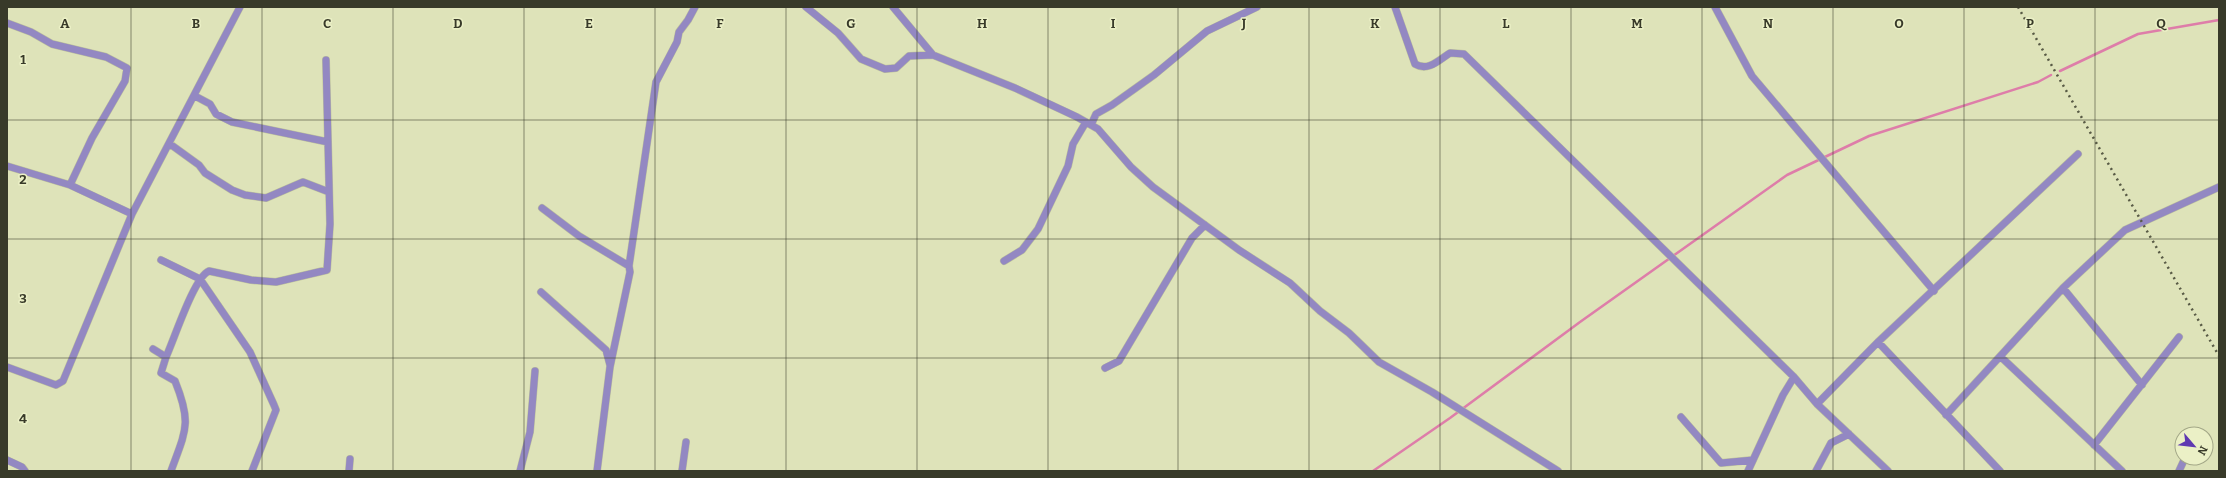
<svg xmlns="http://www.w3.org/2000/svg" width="2226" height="478" viewBox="0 0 2226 478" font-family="Bitter,serif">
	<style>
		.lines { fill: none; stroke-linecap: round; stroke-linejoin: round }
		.stream { stroke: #de7da9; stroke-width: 2.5 }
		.minor-casing { stroke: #bdc19c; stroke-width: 8 }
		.minor { stroke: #9388c2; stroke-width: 7 }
		.rail { stroke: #585a45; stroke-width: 2.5; stroke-dasharray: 2 4; stroke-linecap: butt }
		.grid { fill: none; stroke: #383a29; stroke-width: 1; stroke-opacity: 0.55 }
		.grid-label { font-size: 13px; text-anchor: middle; font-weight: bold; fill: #383a29; stroke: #ebf0c6; stroke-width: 3; stroke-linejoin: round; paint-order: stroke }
	</style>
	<rect width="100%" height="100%" fill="#dee3b9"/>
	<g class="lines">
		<!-- stream -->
		<path class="stream" d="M 2060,71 L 2138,34 L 2219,20
			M 1373,471 L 1450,418 L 1580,322 L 1787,175 L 1869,136 L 2038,82 L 2051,75"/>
		<defs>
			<path id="minor" d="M 806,7 L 838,33 L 861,59 L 885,69 L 896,68 L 909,56 L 933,55 L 1015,88 L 1077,117 L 1098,129 L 1131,167 L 1153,187 L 1239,250 L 1290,283 L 1320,311 L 1349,333 L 1379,362 L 1432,392 L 1558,471
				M 893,7 L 933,55
				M 1395,7 L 1415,64 C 1428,72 1439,60 1450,53 L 1464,54 L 1794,377
				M 1715,7 L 1752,76 L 1934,291
				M 7,23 L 31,32 L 52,44 L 106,57 L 127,68 L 125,81 L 92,138 L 70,185
				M 195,96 L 210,104 L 216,114 L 232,122 L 328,142
				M 1091,125 L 1096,114 L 1112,105 L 1154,75 L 1207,31 L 1257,7
				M 170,144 L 199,165 L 205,173 L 232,190 L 245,195 L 266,198 L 303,182 L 329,192
				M 7,166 L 70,185 L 132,214
				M 542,208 L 579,236 L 629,266 L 630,272 L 610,367 L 597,471
				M 161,260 L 200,279 L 250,352 L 274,405 L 276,410 L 252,471
				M 1004,261 L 1022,250 L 1038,229 L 1068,166 L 1073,144 L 1086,122
				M 629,266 L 656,82 L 677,42 L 679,32 L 688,20 L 695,7
				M 2063,288 L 2142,385
				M 541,292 L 606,350 L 610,365
				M 153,349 L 166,357 L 161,373 L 175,381 C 192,423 186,430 171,471
				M 166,357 C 174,340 194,277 209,271 L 251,280 L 276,282 L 327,270 L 330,224 L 326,60
				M 2001,357 L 2122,471
				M 7,367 L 56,385 L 63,381 L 132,214 L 240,7
				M 1105,368 L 1119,361 L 1192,238 L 1205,225
				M 1817,404 L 1878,342
				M 1946,415 L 2063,288 L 2125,230 L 2219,187
				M 1681,417 L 1721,463 L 1753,460
				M 2094,445 L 2179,337
				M 7,460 L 22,467 L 25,471
				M 349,471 L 350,459
				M 520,471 L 530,432 L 535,371
				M 682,471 L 686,442
				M 1748,471 L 1783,395 L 1794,377 L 1817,404 L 1888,471
				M 1816,471 L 1831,443 L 1849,434
				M 2000,471 L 1878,342 L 2078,154
				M 2179,471 L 2185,458"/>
		</defs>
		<!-- minor casing -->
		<use href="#minor" class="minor-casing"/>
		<!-- minor -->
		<use href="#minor" class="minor"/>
		<!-- rail -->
		<path class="rail" d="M 2018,7 L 2219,356"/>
	</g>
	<!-- grid -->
	<path class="grid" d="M 131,7 L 131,471M 262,7 L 262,471M 393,7 L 393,471M 524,7 L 524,471M 655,7 L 655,471M 786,7 L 786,471M 917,7 L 917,471M 1048,7 L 1048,471M 1178,7 L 1178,471M 1309,7 L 1309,471M 1440,7 L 1440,471M 1571,7 L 1571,471M 1702,7 L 1702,471M 1833,7 L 1833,471M 1964,7 L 1964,471M 2095,7 L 2095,471M 7,120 L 2219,120M 7,239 L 2219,239M 7,358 L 2219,358"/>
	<g class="grid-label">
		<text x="65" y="28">A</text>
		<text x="196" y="28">B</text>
		<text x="327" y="28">C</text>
		<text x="458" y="28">D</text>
		<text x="589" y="28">E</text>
		<text x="720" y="28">F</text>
		<text x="851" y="28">G</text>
		<text x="982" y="28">H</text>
		<text x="1113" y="28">I</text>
		<text x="1244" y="28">J</text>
		<text x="1375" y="28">K</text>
		<text x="1506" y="28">L</text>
		<text x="1637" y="28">M</text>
		<text x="1768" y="28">N</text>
		<text x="1899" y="28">O</text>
		<text x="2030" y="28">P</text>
		<text x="2161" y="28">Q</text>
		<text x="23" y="64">1</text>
		<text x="23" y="184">2</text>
		<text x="23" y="303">3</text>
		<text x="23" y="423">4</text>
	</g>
	<!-- border -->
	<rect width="2226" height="478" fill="none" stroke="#383a29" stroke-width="16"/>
	<!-- north arrow -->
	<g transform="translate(2194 446) rotate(118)"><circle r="19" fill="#ebf0c6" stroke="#a3a787"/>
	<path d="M0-3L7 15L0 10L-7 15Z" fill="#5f39b1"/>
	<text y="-6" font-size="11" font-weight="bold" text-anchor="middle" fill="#383a29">N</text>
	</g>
</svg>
